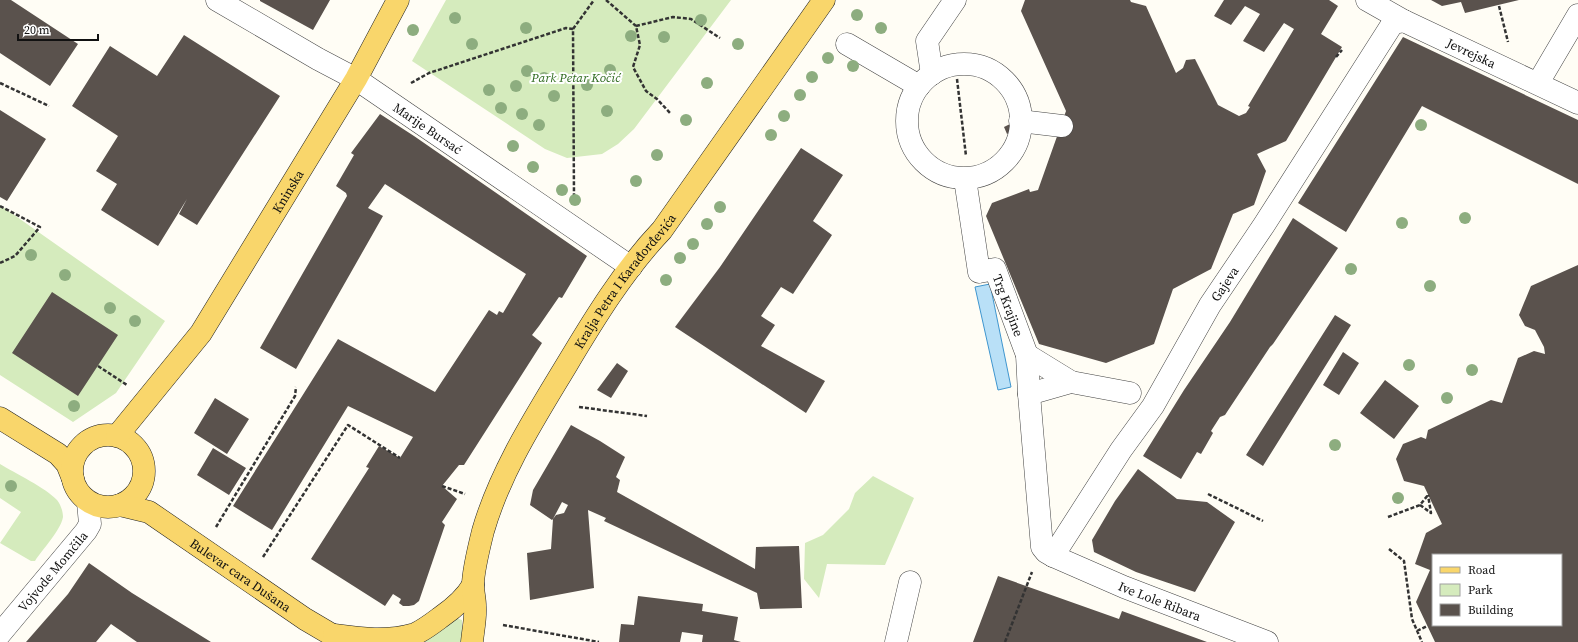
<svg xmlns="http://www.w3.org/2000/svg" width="1578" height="642" viewBox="0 0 1578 642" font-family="'Source Serif 4',serif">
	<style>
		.green { fill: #d5ebbd }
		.water { fill: #b9e0f7; stroke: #3f96cf }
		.building { fill: #5a524d; fill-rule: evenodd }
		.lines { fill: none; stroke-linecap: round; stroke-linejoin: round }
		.minor-casing { stroke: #444; stroke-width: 23 }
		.major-casing { stroke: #222; stroke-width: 23 }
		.path { stroke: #333; stroke-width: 2.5; stroke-dasharray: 4 2; stroke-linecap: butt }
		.minor { stroke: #fff; stroke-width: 22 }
		.major { stroke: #f9d66b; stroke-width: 22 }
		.tree { fill: #8dad7f }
		.labels { text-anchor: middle; stroke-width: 4; stroke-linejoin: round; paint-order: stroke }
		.street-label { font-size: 13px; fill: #111; stroke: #fff }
		.park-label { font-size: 13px; font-style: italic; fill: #2f6b1f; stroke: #fff }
	</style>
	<rect width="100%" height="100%" fill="#fffdf5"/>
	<!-- green -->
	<path class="green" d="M 446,0 L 731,0 L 634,129 L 618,144 L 602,154 L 567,158 L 545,149 L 412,61 Z
		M 0,205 L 165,321 L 116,393 L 73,422 L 0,375 Z
		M 0,464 C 15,473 46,488 57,500 C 61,505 63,512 63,517 C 61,530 42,550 35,561 L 31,561 L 0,543 L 21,512 L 0,498 Z
		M 873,476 L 914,498 L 885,565 L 827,564 L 819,598 L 804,579 L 805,543 L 823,535 L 849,509 L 855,493 Z
		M 456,618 L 462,620 L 462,642 L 425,642 Z"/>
	<!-- water -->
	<path class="water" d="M 990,284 L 1011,387 L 998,390 L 975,287 Z"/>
	<!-- building -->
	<path class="building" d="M 0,0 L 11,0 L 78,44 L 50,86 L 0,53 Z
		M 260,0 L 330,0 L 313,30 L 260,1 Z
		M 1025,0 L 1130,0 L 1131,2 L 1146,6 L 1176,73 L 1183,68 L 1186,60 L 1195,59 L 1218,105 L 1239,116 L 1246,113 L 1250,107 L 1248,106 L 1294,29 L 1284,23 L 1264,52 L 1243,41 L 1260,14 L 1245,6 L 1231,25 L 1214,16 L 1224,0 L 1329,0 L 1338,6 L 1321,34 L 1342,47 L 1286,141 L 1257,154 L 1266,171 L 1254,205 L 1233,214 L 1211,269 L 1173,289 L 1154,344 L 1106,363 L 1039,344 L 986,216 L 992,203 L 1029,189 L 1030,192 L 1038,190 L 1066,111 L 1021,11 Z
		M 1431,0 L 1519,0 L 1465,13 L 1461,2 L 1442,6 Z
		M 184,35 L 280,96 L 197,225 L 179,214 L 187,199 L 158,246 L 101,210 L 117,184 L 96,171 L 118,136 L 72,106 L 110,46 L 157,76 Z
		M 1403,37 L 1578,120 L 1578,184 L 1422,106 L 1346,232 L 1298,203 Z
		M 0,110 L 46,139 L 7,201 L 0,197 Z
		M 380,114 L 414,136 L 587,256 L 562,298 L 559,297 L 539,326 L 532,335 L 542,343 L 464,465 L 459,465 L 442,486 L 457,499 L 442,522 L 445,525 L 419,601 L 414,605 L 409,606 L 403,606 L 399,603 L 401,599 L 393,594 L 385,606 L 311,559 L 369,468 L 366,467 L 379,446 L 400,458 L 413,437 L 348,406 L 272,530 L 233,506 L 338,339 L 435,392 L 489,310 L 497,315 L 499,311 L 503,313 L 526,274 L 385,184 L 368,208 L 383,216 L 296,369 L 260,348 L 347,196 L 346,193 L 336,186 L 354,155 L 351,153 Z
		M 1012,123 L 1015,130 L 1007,134 L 1004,127 Z
		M 801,148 L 843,175 L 813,221 L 832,235 L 793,294 L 781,287 L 761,316 L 775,325 L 761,346 L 825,381 L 806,413 L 675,327 L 720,267 Z
		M 1293,218 L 1338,248 L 1273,344 L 1270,347 L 1225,415 L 1220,417 L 1211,431 L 1213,433 L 1201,454 L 1197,452 L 1181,479 L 1143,456 L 1184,390 L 1230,322 Z
		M 1578,265 L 1578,642 L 1435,642 L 1416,602 L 1430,570 L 1415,564 L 1426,533 L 1442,524 L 1424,486 L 1404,481 L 1396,459 L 1403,444 L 1421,437 L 1426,439 L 1428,430 L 1491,400 L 1502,403 L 1518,358 L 1534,351 L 1545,354 L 1544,347 L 1535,330 L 1525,326 L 1519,315 L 1531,286 ZM 1433,555 L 1561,555 L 1561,625 L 1433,625 Z
		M 52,292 L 118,335 L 78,396 L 12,353 Z
		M 1335,315 L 1351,325 L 1263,466 L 1246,455 Z
		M 1343,352 L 1359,363 L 1339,395 L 1323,385 Z
		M 617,363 L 628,371 L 611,398 L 597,390 Z
		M 1385,380 L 1419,406 L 1394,439 L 1360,413 Z
		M 215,398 L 249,419 L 227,454 L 194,433 Z
		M 571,425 L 600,441 L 625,457 L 616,477 L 620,480 L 617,492 L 755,569 L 756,547 L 799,546 L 802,608 L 760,609 L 757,593 L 604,521 L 606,518 L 588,510 L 594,588 L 530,600 L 527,553 L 551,549 L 553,519 L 552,520 L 530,505 L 533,490 ZM 562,502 L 568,505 L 564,513 L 556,515 L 553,519 Z
		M 213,448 L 246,468 L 229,495 L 197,475 Z
		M 1138,469 L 1177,499 L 1207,502 L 1235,522 L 1195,592 L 1136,572 L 1094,552 L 1092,540 L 1115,501 Z
		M 89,563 L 132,593 L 211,642 L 137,642 L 111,624 L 96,642 L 26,642 L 68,594 Z
		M 998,576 L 1119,619 L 1122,611 L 1207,642 L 973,642 Z
		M 638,596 L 703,604 L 702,611 L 738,617 L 734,640 L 741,642 L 702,642 L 703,635 L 682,632 L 680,642 L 619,642 L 621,624 L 634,625 Z"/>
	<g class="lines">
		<defs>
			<g id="minor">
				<path id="s1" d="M 217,0 L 318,59 L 356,79 L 631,267"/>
				<path id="s2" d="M 1367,0 L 1404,21 L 1578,103"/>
				<path d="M 847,44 L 919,86"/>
				<circle cx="964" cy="121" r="57"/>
				<path d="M 932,74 L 927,41 L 955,0"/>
				<path d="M 1538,83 L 1578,15"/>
				<path d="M 1020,121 L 1062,126"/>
				<path id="s3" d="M 965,179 L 979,272 L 995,269 L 1027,355 L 1029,394 L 1042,547 L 1046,552 L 1053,556 L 1124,587 L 1267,642"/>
				<path d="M 1027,355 L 1071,382"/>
				<path d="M 1029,394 L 1071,382 L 1130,393"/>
				<path id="s4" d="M 1053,556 L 1121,450 L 1153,406 L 1210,305 L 1264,225 L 1391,26 L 1394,23 L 1404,21"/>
				<path id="s5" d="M 0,634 L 86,531 L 90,524 L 88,502"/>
				<path d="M 896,642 L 910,582"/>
			</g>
			<g id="major">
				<path d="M 0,418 L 58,454 L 67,464 L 73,479"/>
				<circle cx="108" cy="471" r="36"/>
				<path id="s6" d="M 117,436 L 201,333 L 356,79 L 398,0"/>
				<path id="s7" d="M 120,505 L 149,512 L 305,619 L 344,642"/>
				<path d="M 334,635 C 362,639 387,642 415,634 C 424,630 433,623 441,617 C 454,608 465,599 473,585"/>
				<path id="s8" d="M 472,642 C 473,630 476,618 475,606 C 475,599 473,592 473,585 C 473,573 480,543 483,531 C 500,472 534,419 566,366 C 594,319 624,270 662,230 L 824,0"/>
			</g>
		</defs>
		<!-- minor casing -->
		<use href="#minor" class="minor-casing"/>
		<!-- major casing -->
		<use href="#major" class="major-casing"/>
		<!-- path -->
		<path class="path" d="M 606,0 L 636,26 L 640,45 L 633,67 L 646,91 L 657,99 L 671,114
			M 1499,6 L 1508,42
			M 636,26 L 673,17 L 691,19 L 720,38
			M 573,29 L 594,0
			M 1336,57 L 1342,50
			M 957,79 L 966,156
			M 0,83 L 49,106
			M 411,83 L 429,73 L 566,28 L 573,29 L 574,196
			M 0,206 L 40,227 L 15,256 L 0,263
			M 98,366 L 127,385
			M 579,407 L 647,416
			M 442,486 L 465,494
			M 1208,494 L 1263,521
			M 1420,505 L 1431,513 L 1428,495
			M 1388,517 L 1420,505 L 1428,495
			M 216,527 L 295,396 L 296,387
			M 1389,549 L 1404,561 L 1412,619 L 1422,642
			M 263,557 L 348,425 L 400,458
			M 503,625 L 599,642
			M 1417,631 L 1427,626
			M 1005,642 L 1032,572"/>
		<!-- minor -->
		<use href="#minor" class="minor"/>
		<!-- major -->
		<use href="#major" class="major"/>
	</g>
	<!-- trees -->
	<g class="tree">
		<circle cx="857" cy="15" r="6"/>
		<circle cx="455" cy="18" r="6"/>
		<circle cx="701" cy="20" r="6"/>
		<circle cx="526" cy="28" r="6"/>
		<circle cx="881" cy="28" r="6"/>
		<circle cx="413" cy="30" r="6"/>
		<circle cx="631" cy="36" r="6"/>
		<circle cx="664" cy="37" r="6"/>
		<circle cx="472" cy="44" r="6"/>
		<circle cx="738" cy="44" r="6"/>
		<circle cx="828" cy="58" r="6"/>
		<circle cx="853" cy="66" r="6"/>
		<circle cx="610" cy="70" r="6"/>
		<circle cx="527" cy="71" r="6"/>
		<circle cx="812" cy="77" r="6"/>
		<circle cx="544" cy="78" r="6"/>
		<circle cx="707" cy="83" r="6"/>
		<circle cx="587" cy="85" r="6"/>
		<circle cx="516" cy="86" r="6"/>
		<circle cx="489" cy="90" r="6"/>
		<circle cx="800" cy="95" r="6"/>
		<circle cx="554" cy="96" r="6"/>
		<circle cx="501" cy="108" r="6"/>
		<circle cx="607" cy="111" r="6"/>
		<circle cx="522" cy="114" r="6"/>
		<circle cx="784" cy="116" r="6"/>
		<circle cx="686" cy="120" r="6"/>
		<circle cx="539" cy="125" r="6"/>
		<circle cx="1421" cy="125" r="6"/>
		<circle cx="771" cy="135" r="6"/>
		<circle cx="513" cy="146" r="6"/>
		<circle cx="657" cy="155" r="6"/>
		<circle cx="533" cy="167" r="6"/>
		<circle cx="636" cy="181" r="6"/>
		<circle cx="562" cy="190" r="6"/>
		<circle cx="575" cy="200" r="6"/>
		<circle cx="720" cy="207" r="6"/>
		<circle cx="1465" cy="218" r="6"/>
		<circle cx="1402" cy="223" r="6"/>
		<circle cx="707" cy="224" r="6"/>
		<circle cx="693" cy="244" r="6"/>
		<circle cx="31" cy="255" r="6"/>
		<circle cx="680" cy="258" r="6"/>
		<circle cx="1351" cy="269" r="6"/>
		<circle cx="65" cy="275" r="6"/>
		<circle cx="666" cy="280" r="6"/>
		<circle cx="1430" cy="286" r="6"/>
		<circle cx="110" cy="308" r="6"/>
		<circle cx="135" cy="321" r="6"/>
		<circle cx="1409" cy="365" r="6"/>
		<circle cx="1472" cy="370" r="6"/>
		<circle cx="1447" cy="398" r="6"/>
		<circle cx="74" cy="406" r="6"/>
		<circle cx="1335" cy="445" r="6"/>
		<circle cx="11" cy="486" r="6"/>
		<circle cx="1398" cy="498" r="6"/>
	</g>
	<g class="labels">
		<!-- street labels -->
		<g class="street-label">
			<text dy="5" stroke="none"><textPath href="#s2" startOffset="117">Jevrejska</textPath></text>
			<text dy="5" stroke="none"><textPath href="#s1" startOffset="247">Marije Bursać</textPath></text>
			<text dy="5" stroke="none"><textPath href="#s6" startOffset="299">Kninska</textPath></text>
			<text dy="5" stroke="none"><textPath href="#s8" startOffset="401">Kralja Petra I Karađorđevića</textPath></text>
			<text dy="5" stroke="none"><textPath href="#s4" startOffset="322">Gajeva</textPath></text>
			<text dy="5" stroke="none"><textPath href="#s3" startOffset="149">Trg Krajine</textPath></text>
			<text dy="5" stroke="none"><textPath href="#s5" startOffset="82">Vojvode Momčila</textPath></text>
			<text dy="5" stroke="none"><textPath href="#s7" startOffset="141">Bulevar cara Dušana</textPath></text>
			<text dy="5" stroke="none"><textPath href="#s3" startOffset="525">Ive Lole Ribara</textPath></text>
		</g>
		<!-- park labels -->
		<g class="park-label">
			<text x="576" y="82">Park Petar Kočić</text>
		</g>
	</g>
	<!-- legend -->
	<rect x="1432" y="554" width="130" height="72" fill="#ffffff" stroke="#a0a0a0"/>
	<rect x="1440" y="567" width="20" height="6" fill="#f9d66b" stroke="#a0a0a0"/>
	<text x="1468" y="574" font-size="12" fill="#111111">Road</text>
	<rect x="1440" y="584" width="20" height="12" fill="#d5ebbd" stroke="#a0a0a0"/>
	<text x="1468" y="594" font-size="12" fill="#111111">Park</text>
	<rect x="1440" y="604" width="20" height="12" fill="#5a524d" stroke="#a0a0a0"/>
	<text x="1468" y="614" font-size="12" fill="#111111">Building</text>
	<!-- scale -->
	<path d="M18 34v6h80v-6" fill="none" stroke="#111111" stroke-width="2"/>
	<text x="24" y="34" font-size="12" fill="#111111" stroke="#ffffff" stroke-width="3" paint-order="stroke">20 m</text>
</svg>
